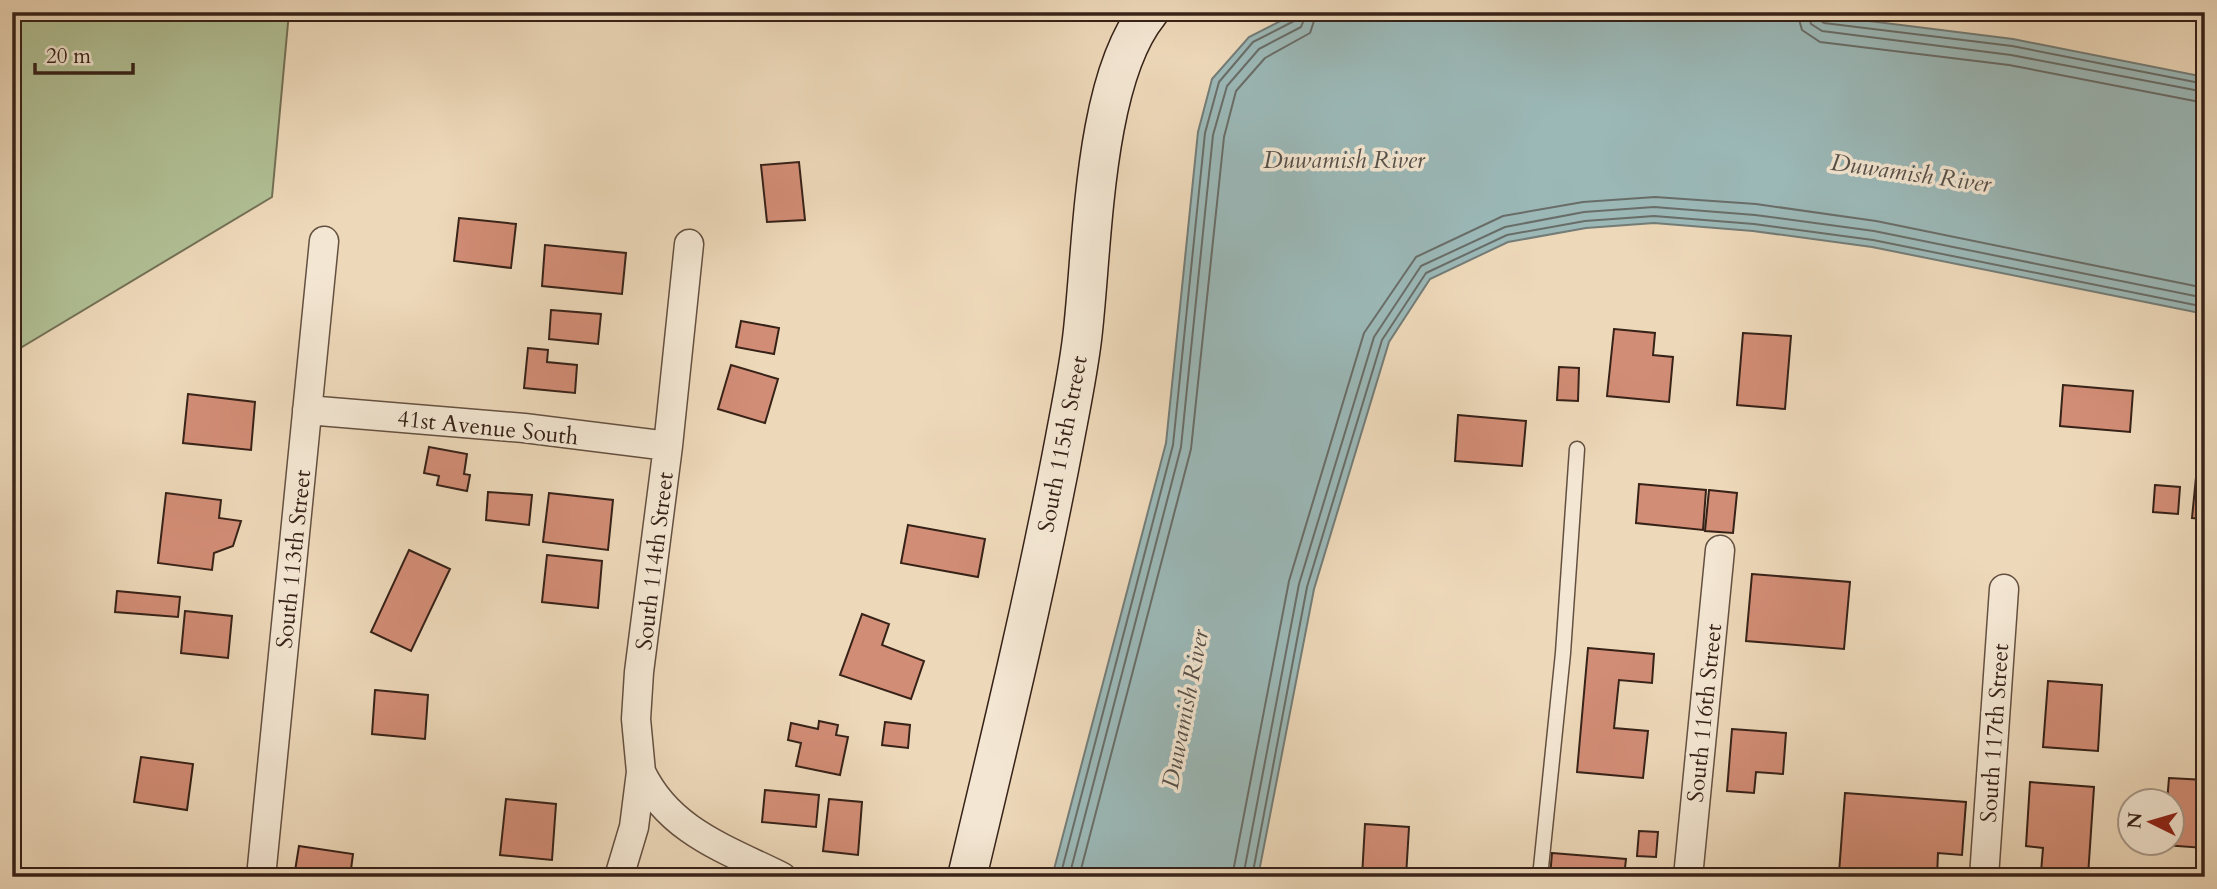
<svg xmlns="http://www.w3.org/2000/svg" width="2217" height="889" viewBox="0 0 2217 889" font-family="Cardo,serif">
	<style>
		.green { fill: #b1c095; stroke: #747156; stroke-width: 2 }
		.water { fill: #9bb8b7; stroke: #737c77; stroke-width: 2 }
		.lines { fill: none; stroke-linecap: round; stroke-linejoin: round }
		.shore { stroke: #696d68; stroke-width: 2 }
		.building { fill: #d28d76; stroke: #372218; stroke-width: 2 }
		.lane-casing { stroke: #645040; stroke-width: 17 }
		.street-casing { stroke: #645040; stroke-width: 31 }
		.secondary-casing { stroke: #372218; stroke-width: 41 }
		.lane { stroke: #f3e6d2; stroke-width: 14 }
		.street { stroke: #f3e6d2; stroke-width: 28 }
		.secondary { stroke: #f3e6d2; stroke-width: 38 }
		.labels { text-anchor: middle; stroke-width: 7; stroke-linejoin: round; paint-order: stroke }
		.street-label { font-size: 23px; fill: #372218; stroke: #f3e6d2 }
		.water-label { font-size: 24px; font-style: italic; fill: #554f48; stroke: #f3e6d2 }
	</style>
	<rect width="100%" height="100%" fill="#edd8b9"/>
	<filter id="stains"><feTurbulence type="fractalNoise" baseFrequency=".00286" numOctaves="4"/><feColorMatrix values="0 0 0 0 .2 0 0 0 0 .09 0 0 0 0 .02 0 0 0 .5 -.17"/></filter>
	<radialGradient id="worn" r=".72"><stop offset=".6" stop-color="#630" stop-opacity="0"/><stop offset="1" stop-color="#630" stop-opacity=".3"/></radialGradient>
	<!-- green -->
	<path class="green" d="M 12,12 L 289,12 L 272,197 L 12,353 Z"/>
	<!-- water -->
	<path class="water" d="M 1298,12 L 1797,12 L 2013,39 L 2205,77 L 2205,314 L 1872,247 L 1753,231 L 1654,223 L 1586,228 L 1508,242 L 1430,279 L 1389,342 L 1314,589 L 1258,877 L 1052,877 L 1166,443 L 1198,132 L 1212,79 L 1249,37 Z"/>
	<g class="lines">
		<!-- shore -->
		<path class="shore" d="M 1797,12 L 1802,30 L 1820,42 L 2009,65 L 2205,103
			M 1808,12 L 1811,24 L 1822,31 L 2011,55 L 2205,92
			M 1816,12 L 1818,19 L 1824,23 L 2012,46 L 2205,84
			M 1060,877 L 1173,445 L 1205,133 L 1219,82 L 1253,42 L 1294,21 L 1298,12
			M 1069,877 L 1181,447 L 1213,135 L 1227,86 L 1259,49 L 1301,27 L 1307,12
			M 1079,877 L 1191,449 L 1224,137 L 1236,91 L 1265,58 L 1310,33 L 1317,12
			M 1232,877 L 1289,581 L 1364,333 L 1416,257 L 1503,216 L 1583,202 L 1655,197 L 1756,204 L 1876,221 L 2205,288
			M 1243,877 L 1299,584 L 1374,337 L 1421,266 L 1505,227 L 1584,212 L 1654,207 L 1755,215 L 1874,231 L 2205,298
			M 1252,877 L 1307,587 L 1382,340 L 1426,273 L 1507,235 L 1585,221 L 1654,216 L 1754,224 L 1873,240 L 2205,307"/>
	</g>
	<!-- building -->
	<path class="building" d="M 799,162 L 805,220 L 767,222 L 761,165 Z
		M 459,218 L 516,224 L 511,268 L 454,261 Z
		M 545,245 L 626,253 L 622,294 L 542,286 Z
		M 551,310 L 601,314 L 598,344 L 549,339 Z
		M 741,321 L 779,328 L 774,354 L 736,347 Z
		M 1614,329 L 1655,333 L 1653,355 L 1673,357 L 1669,402 L 1607,396 Z
		M 1743,333 L 1791,336 L 1785,409 L 1737,405 Z
		M 528,348 L 548,350 L 547,362 L 577,365 L 575,393 L 524,388 Z
		M 731,365 L 778,379 L 765,423 L 718,409 Z
		M 1559,367 L 1579,368 L 1578,401 L 1557,400 Z
		M 2063,385 L 2133,391 L 2130,432 L 2060,426 Z
		M 188,394 L 255,402 L 251,450 L 183,443 Z
		M 1458,415 L 1526,421 L 1522,466 L 1455,461 Z
		M 2202,416 L 2205,416 L 2205,519 L 2192,518 Z
		M 429,447 L 467,454 L 464,474 L 470,475 L 467,491 L 437,485 L 439,476 L 424,473 Z
		M 1639,484 L 1706,490 L 1703,530 L 1636,523 Z
		M 2155,485 L 2180,487 L 2178,514 L 2153,512 Z
		M 1709,490 L 1737,493 L 1733,533 L 1705,531 Z
		M 488,492 L 532,495 L 529,525 L 486,520 Z
		M 166,493 L 221,500 L 219,518 L 241,521 L 233,546 L 214,553 L 212,570 L 158,563 Z
		M 549,493 L 613,500 L 608,550 L 543,542 Z
		M 908,525 L 985,539 L 978,577 L 901,563 Z
		M 409,550 L 450,569 L 411,651 L 371,632 Z
		M 547,555 L 602,561 L 598,608 L 542,602 Z
		M 1752,574 L 1850,582 L 1844,649 L 1746,641 Z
		M 117,591 L 180,597 L 178,617 L 115,612 Z
		M 185,611 L 232,616 L 228,658 L 181,653 Z
		M 862,614 L 889,624 L 882,645 L 924,661 L 911,699 L 840,675 Z
		M 1588,648 L 1654,654 L 1652,683 L 1619,680 L 1614,728 L 1648,731 L 1643,778 L 1577,772 Z
		M 2048,681 L 2102,685 L 2098,751 L 2043,747 Z
		M 375,690 L 428,695 L 425,739 L 372,734 Z
		M 819,721 L 838,725 L 836,735 L 848,737 L 840,775 L 796,766 L 801,743 L 788,740 L 791,723 L 818,729 Z
		M 885,722 L 910,725 L 908,748 L 882,745 Z
		M 1732,729 L 1786,733 L 1783,774 L 1756,772 L 1754,793 L 1727,791 Z
		M 141,757 L 193,764 L 187,810 L 134,802 Z
		M 2169,778 L 2205,780 L 2205,848 L 2163,845 L 2172,844 L 2172,802 L 2167,802 Z
		M 2030,782 L 2094,787 L 2088,876 L 2041,872 L 2043,848 L 2026,846 Z
		M 765,790 L 819,795 L 816,827 L 762,822 Z
		M 1845,793 L 1966,802 L 1962,855 L 1938,853 L 1937,877 L 1839,873 Z
		M 506,799 L 556,804 L 552,860 L 500,855 Z
		M 829,799 L 862,802 L 858,855 L 823,851 Z
		M 1365,824 L 1409,827 L 1406,877 L 1362,877 Z
		M 1639,831 L 1658,832 L 1656,857 L 1637,856 Z
		M 299,846 L 353,854 L 350,877 L 294,877 Z
		M 1552,853 L 1626,859 L 1624,877 L 1550,877 Z
		M 149,869 L 202,876 L 202,877 L 148,877 Z"/>
	<g class="lines">
		<defs>
			<path id="lane" d="M 1540,877 L 1563,653 L 1577,449"/>
			<path id="street" d="M 307,410 L 524,428 L 668,446
				M 641,772 C 669,831 726,849 782,877
				M 261,877 L 324,241
				M 619,877 L 634,827 L 641,772 L 636,719 L 639,672 L 668,446 L 689,244
				M 1688,877 L 1720,550
				M 1984,877 L 2004,589"/>
			<path id="secondary" d="M 967,877 C 1002,731 1037,586 1065,438 C 1071,406 1078,372 1082,339 C 1093,250 1092,82 1149,12"/>
		</defs>
		<!-- lane casing -->
		<use href="#lane" class="lane-casing"/>
		<!-- street casing -->
		<use href="#street" class="street-casing"/>
		<!-- secondary casing -->
		<use href="#secondary" class="secondary-casing"/>
		<!-- lane -->
		<use href="#lane" class="lane"/>
		<!-- street -->
		<use href="#street" class="street"/>
		<!-- secondary -->
		<use href="#secondary" class="secondary"/>
	</g>
	<g class="labels">
		<!-- street labels -->
		<g class="street-label">
			<text transform="translate(488 427) rotate(6)" y="8">41st Avenue South</text>
			<text transform="translate(1062 444) rotate(-79)" y="8">South 115th Street</text>
			<text transform="translate(293 559) rotate(-84)" y="8">South 113th Street</text>
			<text transform="translate(654 561) rotate(-83)" y="8">South 114th Street</text>
			<text transform="translate(1704 713) rotate(-84)" y="8">South 116th Street</text>
			<text transform="translate(1994 733) rotate(-86)" y="8">South 117th Street</text>
		</g>
		<!-- water labels -->
		<g class="water-label">
			<text x="1344" y="168">Duwamish River</text>
			<text transform="translate(1911 173) rotate(8)" y="8">Duwamish River</text>
			<text transform="translate(1185 709) rotate(-79)" y="8">Duwamish River</text>
		</g>
	</g>
	<!-- margin -->
	<rect width="2217" height="889" fill="none" stroke="#edd8b9" stroke-width="42"/>
	<rect x="14" y="14" width="2189" height="861" fill="none" stroke="#372218" stroke-width="3.5"/>
	<rect x="21" y="21" width="2175" height="847" fill="none" stroke="#372218" stroke-width="2"/>
	<!-- north arrow -->
	<g transform="translate(2151 822) rotate(275)"><circle r="33" fill="#f3e6d2" stroke="#a89888" stroke-width="2"/>
	<path d="M0-5L12 26L0 18L-12 26Z" fill="#8f2418"/>
	<text y="-10" font-size="19" font-weight="bold" text-anchor="middle" fill="#372218">N</text>
	</g>
	<!-- scale -->
	<path d="M35 63v10h98v-10" fill="none" stroke="#372218" stroke-width="3.5"/>
	<text x="46" y="63" font-size="21" fill="#372218" stroke="#f3e6d2" stroke-width="5" paint-order="stroke">20 m</text>
	<rect width="100%" height="100%" filter="url(#stains)"/>
	<rect width="100%" height="100%" fill="url(#worn)"/>
</svg>
